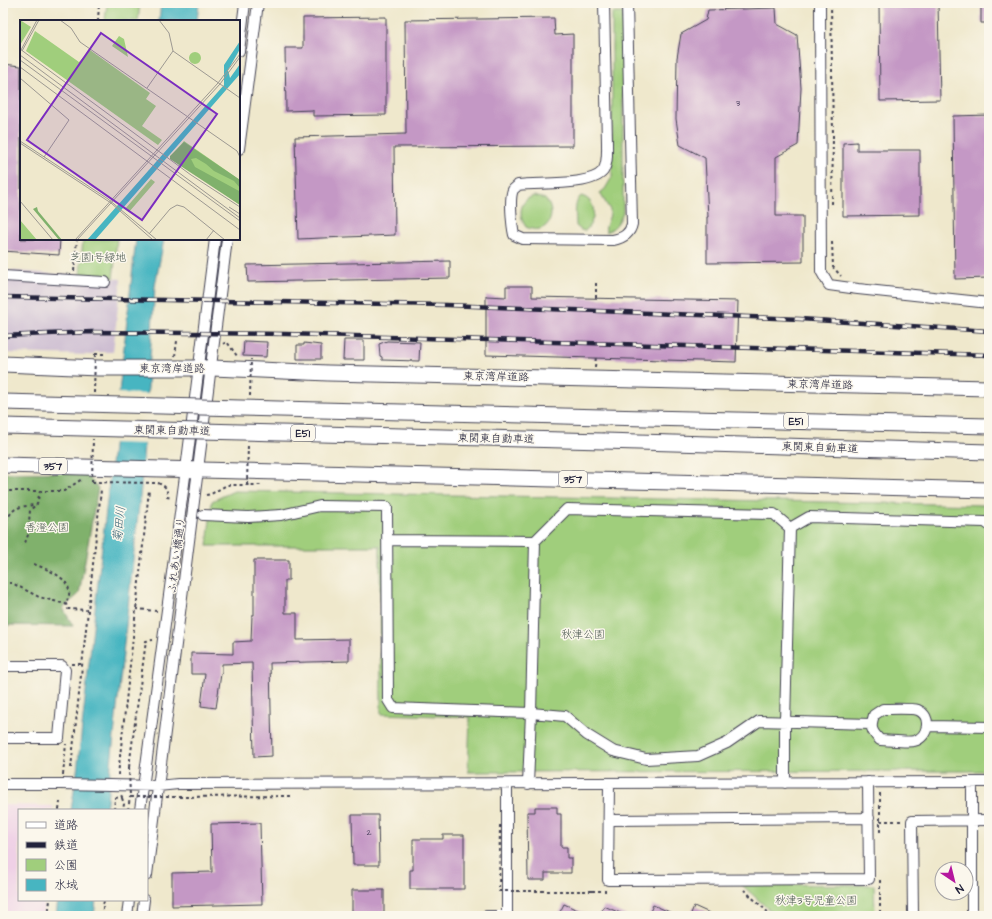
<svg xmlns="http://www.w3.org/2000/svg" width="992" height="919" viewBox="0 0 992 919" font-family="'Architects Daughter','Klee One',sans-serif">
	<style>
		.built { fill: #efd0e6 }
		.industrial { fill: #cdbed2 }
		.green { fill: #a0ce7c; stroke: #61785c }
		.forest { fill: #80b16c; stroke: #516a54 }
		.water { fill: #47b5c1; stroke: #346c7e }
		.pier { fill: #efe8cc }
		.building { fill: #c498c5 }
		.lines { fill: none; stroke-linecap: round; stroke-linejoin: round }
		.minor-casing { stroke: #414051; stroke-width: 12 }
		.highway-casing { stroke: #414051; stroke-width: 17 }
		.path { stroke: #414051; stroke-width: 2; stroke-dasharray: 3 3; stroke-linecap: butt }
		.minor { stroke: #fff; stroke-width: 10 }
		.highway { stroke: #fff; stroke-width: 15 }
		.rail-casing { stroke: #22223b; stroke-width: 4.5 }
		.rail { stroke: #fbf7ec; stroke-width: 3; stroke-dasharray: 9; stroke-linecap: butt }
		.highway-bridge-casing { stroke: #414051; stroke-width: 17; stroke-linecap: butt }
		.path-bridge { stroke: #414051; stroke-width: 2; stroke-dasharray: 3 3; stroke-linecap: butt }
		.highway-bridge { stroke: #fff; stroke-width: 15 }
		.labels { text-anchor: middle; stroke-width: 3; stroke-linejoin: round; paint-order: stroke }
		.number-label { font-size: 9px; fill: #4a405e }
		.shield { fill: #fbf7ec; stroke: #636270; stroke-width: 1 }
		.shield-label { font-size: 10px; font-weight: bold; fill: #22223b }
		.park-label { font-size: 11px; fill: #48564e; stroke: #fbf7ec }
		.street-label { font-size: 11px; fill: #22223b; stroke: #fbf7ec }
		.water-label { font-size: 12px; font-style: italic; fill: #315d71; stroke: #fbf7ec }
		.inset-road { fill: none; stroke: #9d9992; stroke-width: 1 }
		.view { fill: #7b2cbf; fill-opacity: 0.15; stroke: #7b2cbf; stroke-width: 2 }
		.inset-edge { fill: none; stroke: #22223b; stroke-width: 2 }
	</style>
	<rect width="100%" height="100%" fill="#fbf7ec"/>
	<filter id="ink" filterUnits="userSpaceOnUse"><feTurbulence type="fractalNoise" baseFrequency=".025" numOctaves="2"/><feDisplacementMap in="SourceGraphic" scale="8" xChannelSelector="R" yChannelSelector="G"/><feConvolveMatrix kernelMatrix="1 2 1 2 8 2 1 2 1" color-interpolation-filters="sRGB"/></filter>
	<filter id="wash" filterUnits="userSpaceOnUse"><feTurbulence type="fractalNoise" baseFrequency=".012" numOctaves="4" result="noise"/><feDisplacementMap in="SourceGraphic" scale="16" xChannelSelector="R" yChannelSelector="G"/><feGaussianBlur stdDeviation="0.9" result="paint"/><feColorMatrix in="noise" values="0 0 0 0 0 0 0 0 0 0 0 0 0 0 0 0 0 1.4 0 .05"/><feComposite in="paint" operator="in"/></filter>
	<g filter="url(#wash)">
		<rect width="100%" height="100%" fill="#efe8cc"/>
		<!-- built -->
		<path class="built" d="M 3,805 L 53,806 L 53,810 L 19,810 L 19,900 L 44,900 L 43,916 L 3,916 Z"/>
		<!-- industrial -->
		<path class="industrial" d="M 3,270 L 121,279 L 113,352 L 95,352 L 93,355 L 3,353 Z"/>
		<!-- green -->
		<path class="green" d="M 107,3 L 140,3 L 138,21 L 105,21 Z
			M 612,13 L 623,13 L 623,212 C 620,221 615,229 606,232 C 604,224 611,219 610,210 L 600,193 L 605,189 L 612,177 Z
			M 534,196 L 545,199 C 559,214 547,237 526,227 C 518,216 519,200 534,196 Z
			M 581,196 C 598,200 596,221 585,231 L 581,230 L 576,226 C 576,217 573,202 581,196 Z
			M 83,239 L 117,239 L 113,279 L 80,276 Z
			M 234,491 L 989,505 L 989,771 L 468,772 L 470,717 L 381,714 L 380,546 L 207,546 L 212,501 Z
			M 741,884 L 874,885 L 875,916 L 776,916 Z"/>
		<!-- forest -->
		<path class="forest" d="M 84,472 L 98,488 L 79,594 L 63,608 L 73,626 L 3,625 L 3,473 Z"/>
		<!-- water -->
		<path class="water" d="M 161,3 L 199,3 L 197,21 L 159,21 Z
			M 136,239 L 164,239 L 155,286 L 141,487 L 106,810 L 71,810 L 77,772 Z
			M 58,900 L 96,900 L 94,916 L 56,916 Z"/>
		<!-- pier -->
		<path class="pier" d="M 117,393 L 150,394 L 146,444 L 111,443 Z"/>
		<g id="blocks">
			<!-- building -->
			<path class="building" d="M 879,3 L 938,3 L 940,100 L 880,101 Z
				M 981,3 L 989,3 L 989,23 L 981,23 Z
				M 776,8 L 777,24 L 797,35 L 801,88 L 798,145 L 776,157 L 776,216 L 803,216 L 803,262 L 707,263 L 707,217 L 708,217 L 705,158 L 680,145 L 676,119 L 677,58 L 681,34 L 706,20 L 708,10 Z
				M 386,17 L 386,115 L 313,116 L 313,110 L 286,111 L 285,48 L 303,48 L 303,18 Z
				M 554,18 L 555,35 L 573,34 L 573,146 L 394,147 L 395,235 L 298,239 L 295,137 L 406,134 L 405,20 Z
				M 3,64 L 21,66 L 21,239 L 60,239 L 59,255 L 3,251 Z
				M 989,115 L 989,278 L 955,279 L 953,116 Z
				M 857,142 L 857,150 L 920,150 L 920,215 L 843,216 L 843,143 Z
				M 450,261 L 450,278 L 248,282 L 247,265 Z
				M 506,286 L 532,286 L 532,297 L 738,301 L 736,362 L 486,355 L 486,296 L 506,297 Z
				M 344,340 L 364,340 L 364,360 L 343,360 Z
				M 244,341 L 267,342 L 266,357 L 243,356 Z
				M 387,341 L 420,342 L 419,361 L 382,360 L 382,357 L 380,356 L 379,344 Z
				M 304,343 L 321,345 L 321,359 L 297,359 L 297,345 L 304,345 Z
				M 254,560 L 289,560 L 289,580 L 285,580 L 285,613 L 297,613 L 297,640 L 349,639 L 349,661 L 270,663 L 272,756 L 254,757 L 252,663 L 222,664 L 222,674 L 221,674 L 216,708 L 201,706 L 205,674 L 191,674 L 191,653 L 233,654 L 233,642 L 251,641 L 252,615 L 254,615 Z
				M 535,807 L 557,807 L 557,814 L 561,814 L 561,847 L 567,847 L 567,858 L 571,858 L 571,873 L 545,873 L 545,880 L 528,880 L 527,812 L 535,812 Z
				M 352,815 L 378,815 L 379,865 L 353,865 Z
				M 260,823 L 262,904 L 172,906 L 172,873 L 212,872 L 211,824 Z
				M 443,835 L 464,835 L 464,889 L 410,889 L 410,870 L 413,870 L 413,839 L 443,839 Z
				M 352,890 L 384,890 L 384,916 L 352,916 Z
				M 564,904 L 591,916 L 558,916 Z
				M 653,905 L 679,916 L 648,916 Z
				M 604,906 L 627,916 L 599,916 Z
				M 694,906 L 716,916 L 690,916 Z"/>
		</g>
	</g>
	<g filter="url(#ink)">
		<use href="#blocks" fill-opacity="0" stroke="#414051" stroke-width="1"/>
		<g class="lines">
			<defs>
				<path id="minor" d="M 604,3 L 607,143 C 607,152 608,163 603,171 C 590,187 538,182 518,185 C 517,187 514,188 513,190 C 509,198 512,226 514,235 L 523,239 L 613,240 C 623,238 630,234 632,224 L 627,3
					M 820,3 L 821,271 L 829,285 L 858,289 L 989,303
					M 239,51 L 245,3
					M 239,149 L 258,3
					M 3,276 L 105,282
					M 203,515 L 248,517 L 281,515 L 320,506 L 387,507 L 388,700 L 393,708 L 531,713 L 565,716 L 587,735 L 613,751 L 646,759 L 698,756 L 727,743 L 759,721 L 871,724
					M 790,528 L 809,517 L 985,522 L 989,525
					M 387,540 L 535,541
					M 3,666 L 62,666 L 65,670 L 59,738 L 3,738
					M 883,709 C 891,709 912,708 918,710 C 932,716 929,737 914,741 C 907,743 889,740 880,740 C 871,731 870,727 874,715 Z
					M 928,726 L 989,727
					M 972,782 L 972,916
					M 609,783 L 608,880 L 869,879 L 868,782
					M 785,783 L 785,722 L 790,528
					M 3,784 L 61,784 L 158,786 L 178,784 L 989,782
					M 528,784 L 531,713 L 535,541 L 567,509 L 774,514 L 790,528
					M 140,810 L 186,469 L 215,239
					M 610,820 L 869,818
					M 147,875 L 227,239
					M 127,916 L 129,900
					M 142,916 L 144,900
					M 486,916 L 507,916
					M 507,916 L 507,784
					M 913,916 L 912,821 L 989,820"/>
				<path id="highway" d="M 3,364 L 98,368 L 212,368 L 328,373 L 989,388
					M 603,417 L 989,426
					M 604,441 L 989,452
					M 3,465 L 989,490"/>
			</defs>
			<!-- minor casing -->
			<use href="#minor" class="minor-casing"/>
			<!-- highway casing -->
			<use href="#highway" class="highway-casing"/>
			<!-- path -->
			<path class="path" d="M 831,3 L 833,136 L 832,205
				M 98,21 L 99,3
				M 832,242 L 833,267 L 841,276
				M 74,271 L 77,239
				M 596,298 L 596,283
				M 223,344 L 227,342 L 237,356
				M 95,354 L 104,354
				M 175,356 L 177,341
				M 595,367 L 596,356
				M 92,482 L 158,483 C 165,486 168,488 167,497 L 172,498
				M 3,491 L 64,491 L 82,479
				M 206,495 L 211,494 L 227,485 L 262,485
				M 3,526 C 14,507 14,507 36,505
				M 25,543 L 28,535 L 30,510 L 37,504 L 40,491
				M 34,564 C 46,569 72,578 69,595 C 68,598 67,601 66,604
				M 3,583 L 12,583 L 39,597 L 66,604 L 68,609 L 87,610
				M 136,609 L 157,611
				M 72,664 L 81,664
				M 129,767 L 146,641 L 153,640
				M 71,768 L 101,490
				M 63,775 L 66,744
				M 118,775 L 149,490
				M 880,793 L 880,835
				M 179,797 L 291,796
				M 122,798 L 124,804 L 123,810
				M 59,810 L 60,802
				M 114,810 L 115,798 L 122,797 L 121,795
				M 128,810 L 130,797
				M 880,821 L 902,821
				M 880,880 L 880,916
				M 744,890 L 772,916
				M 592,891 L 606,891
				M 48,916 L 50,900
				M 102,916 L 104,900"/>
			<!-- minor -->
			<use href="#minor" class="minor"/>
			<!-- highway -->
			<use href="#highway" class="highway"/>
			<defs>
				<path id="rail" d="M 3,297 L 447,305 L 800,319 L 989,331
					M 3,336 L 92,332 L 286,334 L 989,355"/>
			</defs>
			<!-- rail casing -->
			<use href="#rail" class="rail-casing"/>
			<!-- rail -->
			<use href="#rail" class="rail"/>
			<defs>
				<path id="highway-bridge" d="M 3,402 L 603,417
					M 3,426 L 604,441"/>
			</defs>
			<!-- highway-bridge casing -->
			<use href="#highway-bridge" class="highway-bridge-casing"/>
			<!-- path-bridge -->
			<path class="path-bridge" d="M 94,393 L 95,354
				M 250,396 L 251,359
				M 92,482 L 93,439
				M 247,485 L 248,444
				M 129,767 L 130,797 L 179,797
				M 500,825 L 499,891 L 592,891"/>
			<!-- highway-bridge -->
			<use href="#highway-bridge" class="highway-bridge"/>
		</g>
	</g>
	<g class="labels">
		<!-- number labels -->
		<g class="number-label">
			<text x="738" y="106">3</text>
			<text x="369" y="835">2</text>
		</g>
		<!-- shield labels -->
		<g class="shield">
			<rect x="784" y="413" width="24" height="16" rx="3"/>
			<rect x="291" y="425" width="24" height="16" rx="3"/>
			<rect x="39" y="458" width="28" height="16" rx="3"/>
			<rect x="559" y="471" width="28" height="16" rx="3"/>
		</g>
		<g class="shield-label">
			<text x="796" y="425">E51</text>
			<text x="303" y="437">E51</text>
			<text x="53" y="470">357</text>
			<text x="573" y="483">357</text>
		</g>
		<!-- park labels -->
		<g class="park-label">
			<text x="98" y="261">芝園1号緑地</text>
			<text x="47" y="531">香澄公園</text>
			<text x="583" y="638">秋津公園</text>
			<text x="816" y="904">秋津3号児童公園</text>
		</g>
		<!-- street labels -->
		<g class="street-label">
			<text x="172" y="372">東京湾岸道路</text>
			<text transform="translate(496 376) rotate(1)" y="4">東京湾岸道路</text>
			<text transform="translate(820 384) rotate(1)" y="4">東京湾岸道路</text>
			<text transform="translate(172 430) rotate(1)" y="4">東関東自動車道</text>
			<text transform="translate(496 438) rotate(1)" y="4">東関東自動車道</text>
			<text transform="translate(820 447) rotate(2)" y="4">東関東自動車道</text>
			<text transform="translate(176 555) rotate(-83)" y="4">ふれあい橋通り</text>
		</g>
		<!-- water labels -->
		<g class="water-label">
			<text transform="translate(119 524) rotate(-84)" y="4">菊田川</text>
		</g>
	</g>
	<!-- overview -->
	<g transform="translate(20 20)">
		<rect width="220" height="220" fill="#efe8cc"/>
		<path d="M 0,0 L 11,7 L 0,25 ZM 15,11 L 59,42 L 70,30 L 130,73 L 126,79 L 136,86 L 122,106 L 142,120 L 138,125 L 6,31 ZM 99,16 L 104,19 L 108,37 L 92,26 ZM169 38a6 6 0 1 1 12 0a6 6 0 1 1-12 0ZM 164,121 L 220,160 L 220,185 L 151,136 ZM 131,159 L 135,162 L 109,192 L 105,189 ZM 0,200 L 17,220 L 0,220 Z" fill="#a0ce7c"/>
		<path d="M 164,122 L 220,160 L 220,168 L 214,161 L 194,151 L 186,144 L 176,138 L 171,139 L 175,147 L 219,171 L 220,185 L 150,139 L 150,136 ZM 17,187 L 18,191 L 42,220 L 39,220 L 13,189 Z" fill="#80b16c"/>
		<path d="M 220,21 L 220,29 L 208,50 L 210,58 L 220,44 L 220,54 L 75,220 L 67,220 L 204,65 L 204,45 Z" fill="#47b5c1"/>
		<path class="inset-road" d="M 40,0 L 51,8 L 60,22 L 217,131 L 220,137M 139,0 L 149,13 L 153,31 L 220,78M 0,29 L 171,155 L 220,187M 1,30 L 17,0M 2,31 L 19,0M 0,35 L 220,198M 0,40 L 220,201M 0,47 L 220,210M 0,58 L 49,100 L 24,137M 127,68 L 153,31M 0,121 L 88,179 L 137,220M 0,123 L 91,183 L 133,220M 0,181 L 33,220M 209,187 L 220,194M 129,214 L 150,189 L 157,185 L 164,187 L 205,220M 55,220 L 198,63 L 220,34M 57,220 L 200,64 L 220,37M 186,220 L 194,210"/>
		<path class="view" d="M 81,13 L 197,94 L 122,200 L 7,120 Z"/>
		<rect width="220" height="220" class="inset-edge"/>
	</g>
	<!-- margin -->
	<rect width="992" height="919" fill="none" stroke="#fbf7ec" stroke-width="16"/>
	<!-- legend -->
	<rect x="18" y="809" width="130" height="92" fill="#fbf7ec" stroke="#a4a2a5"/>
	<rect x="26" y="822" width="20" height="6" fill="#ffffff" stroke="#a4a2a5"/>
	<text x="54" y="829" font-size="12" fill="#22223b">道路</text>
	<rect x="26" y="842" width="20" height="6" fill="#22223b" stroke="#a4a2a5"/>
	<text x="54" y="849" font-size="12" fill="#22223b">鉄道</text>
	<rect x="26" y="859" width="20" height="12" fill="#a0ce7c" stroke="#a4a2a5"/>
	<text x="54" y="869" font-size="12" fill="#22223b">公園</text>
	<rect x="26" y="879" width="20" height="12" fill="#47b5c1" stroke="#a4a2a5"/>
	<text x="54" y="889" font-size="12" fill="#22223b">水域</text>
	<!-- north arrow -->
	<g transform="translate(954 881) rotate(145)"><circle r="19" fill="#fbf7ec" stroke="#a4a2a5"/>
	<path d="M0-3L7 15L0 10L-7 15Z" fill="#b5179e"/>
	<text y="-6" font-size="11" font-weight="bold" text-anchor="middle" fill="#22223b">N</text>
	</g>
</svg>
